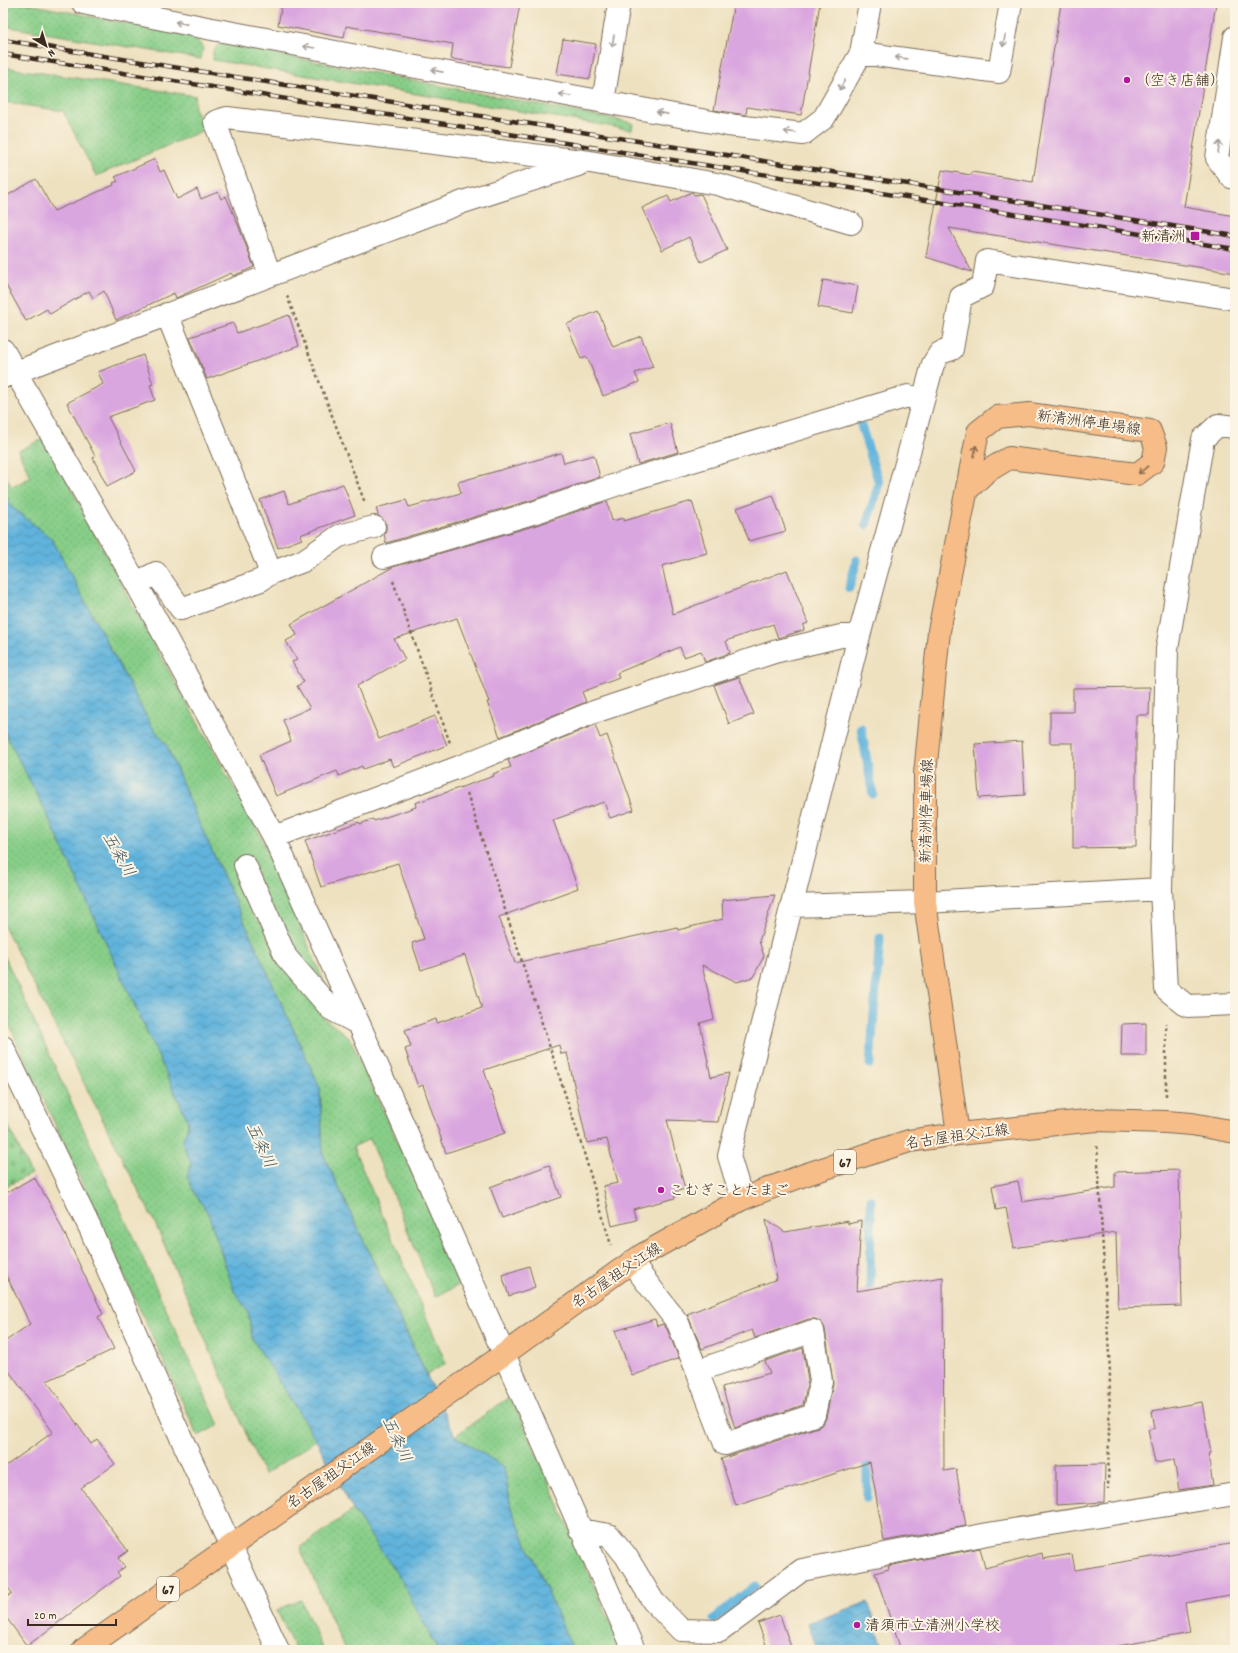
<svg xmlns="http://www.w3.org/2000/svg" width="1238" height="1653" viewBox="0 0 1238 1653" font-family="Dekko,'Klee One',sans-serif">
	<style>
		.grass { fill: url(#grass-dots); stroke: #617c53 }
		.cemetery { fill: url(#cemetery-stones); stroke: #617c53 }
		.water { fill: url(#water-waves); stroke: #4e6e7d }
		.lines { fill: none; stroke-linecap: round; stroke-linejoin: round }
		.stream { stroke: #60b3dc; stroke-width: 9 }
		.building { fill: #daa6df }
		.minor-casing { stroke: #7a6a57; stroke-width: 24 }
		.major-casing { stroke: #7a6a57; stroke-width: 24 }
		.path { stroke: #7a6a57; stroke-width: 2.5; stroke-dasharray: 3 3; stroke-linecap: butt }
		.minor { stroke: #fff; stroke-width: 22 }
		.major { stroke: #f7bd88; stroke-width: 22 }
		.rail-casing { stroke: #3b2a1e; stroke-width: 4.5 }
		.rail { stroke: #fcf5e5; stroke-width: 3; stroke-dasharray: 9; stroke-linecap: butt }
		.oneway { stroke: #a79f9a }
		.oneway2 { stroke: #906c4e }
		.poi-dot { fill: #b5179e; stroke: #fcf5e5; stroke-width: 1.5 }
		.labels { text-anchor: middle; stroke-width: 4; stroke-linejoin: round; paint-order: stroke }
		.shield { fill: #fcf5e5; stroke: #75675a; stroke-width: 1 }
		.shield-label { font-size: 14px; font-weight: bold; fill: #3b2a1e }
		.poi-label { font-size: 15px; fill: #3b2a1e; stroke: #fcf5e5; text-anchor: start }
		.street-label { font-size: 15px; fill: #3b2a1e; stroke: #fcf5e5 }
		.water-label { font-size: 16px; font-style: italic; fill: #485a60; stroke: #fcf5e5 }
	</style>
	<defs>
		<pattern id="grass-dots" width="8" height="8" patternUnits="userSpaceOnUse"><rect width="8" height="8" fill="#87ce88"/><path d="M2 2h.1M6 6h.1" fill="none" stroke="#75b175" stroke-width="1.8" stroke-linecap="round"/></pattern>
		<pattern id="cemetery-stones" width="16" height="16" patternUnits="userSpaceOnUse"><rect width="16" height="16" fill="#87ce88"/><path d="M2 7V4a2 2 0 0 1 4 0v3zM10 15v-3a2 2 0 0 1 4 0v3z" fill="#75b175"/></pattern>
		<pattern id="water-waves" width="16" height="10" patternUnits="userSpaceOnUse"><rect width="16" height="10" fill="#60b3dc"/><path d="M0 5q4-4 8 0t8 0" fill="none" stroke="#5092b2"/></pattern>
	</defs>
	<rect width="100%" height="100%" fill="#fcf5e5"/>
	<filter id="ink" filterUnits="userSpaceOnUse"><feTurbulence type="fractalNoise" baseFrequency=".025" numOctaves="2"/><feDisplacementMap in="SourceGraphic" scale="8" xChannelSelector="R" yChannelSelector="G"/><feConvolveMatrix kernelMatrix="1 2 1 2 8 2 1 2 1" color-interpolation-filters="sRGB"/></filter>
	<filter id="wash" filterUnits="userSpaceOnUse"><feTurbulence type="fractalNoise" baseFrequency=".012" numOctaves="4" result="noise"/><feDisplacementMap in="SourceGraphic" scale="16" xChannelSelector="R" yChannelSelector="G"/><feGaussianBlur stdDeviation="0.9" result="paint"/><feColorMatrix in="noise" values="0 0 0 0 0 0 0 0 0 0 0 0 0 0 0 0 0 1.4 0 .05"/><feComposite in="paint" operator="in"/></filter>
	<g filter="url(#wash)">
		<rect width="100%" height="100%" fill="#eee1c0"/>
		<!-- grass -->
		<path class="grass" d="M 3,3 L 24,3 L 195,37 L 203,48 L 201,59 L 3,26 Z
			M 220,43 L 633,123 L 632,130 L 213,60 L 213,50 Z
			M 3,67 L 196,96 C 192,113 198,116 209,128 L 96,176 L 63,111 L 3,102 Z
			M 45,438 L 137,614 L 260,834 L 330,995 L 282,962 L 325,1019 L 349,1037 L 463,1283 L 435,1297 L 370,1139 L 353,1147 L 446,1363 L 427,1375 L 323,1154 L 320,1088 L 198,820 L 166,744 L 151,725 L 52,539 L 12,507 L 3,491 L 3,472 L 12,487 L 31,477 L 18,451 Z
			M 3,729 L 45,810 L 188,1121 L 187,1130 L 182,1141 L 191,1164 L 195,1194 L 208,1213 L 234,1291 L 248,1311 L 252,1338 L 316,1440 L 264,1475 L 154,1221 L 3,924 Z
			M 3,953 L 219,1425 L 198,1436 L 3,1011 Z
			M 508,1398 L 517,1409 L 622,1650 L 573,1650 L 511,1508 L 504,1467 L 455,1436 Z
			M 353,1510 L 400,1578 L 438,1650 L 345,1650 L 300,1548 Z
			M 301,1600 L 323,1650 L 295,1650 L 277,1610 Z"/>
		<!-- cemetery -->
		<path class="cemetery" d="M 3,1114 L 31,1174 L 3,1188 Z"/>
		<!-- water -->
		<path class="water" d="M 3,491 L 12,507 L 52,539 L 151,725 L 166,744 L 198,820 L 320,1088 L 323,1154 L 455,1436 L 504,1467 L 511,1508 L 573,1650 L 438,1650 L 400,1578 L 353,1510 L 316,1440 L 252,1338 L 248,1311 L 234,1291 L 208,1213 L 195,1194 L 187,1176 L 191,1164 L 182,1141 L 187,1130 L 188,1121 L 45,810 L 3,729 Z
			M 868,1602 L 884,1650 L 817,1650 L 808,1623 Z"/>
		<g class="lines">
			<!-- stream -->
			<path class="stream" d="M 861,425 L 879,483 L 866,525
				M 849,588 L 857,560
				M 861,728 L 873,794
				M 870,1064 L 880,938
				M 870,1301 L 871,1200
				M 867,1498 L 867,1451
				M 714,1619 L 755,1586"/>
		</g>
		<g id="blocks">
			<!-- building -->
			<path class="building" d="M 282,3 L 520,3 L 509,67 L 451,59 L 453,44 L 346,26 L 344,38 L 278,25 Z
				M 734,3 L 820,3 L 801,115 L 747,107 L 746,115 L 714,110 Z
				M 1061,3 L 1216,3 L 1184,207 L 1235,216 L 1235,273 L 949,228 L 972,272 L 926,257 L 942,170 L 971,175 L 972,172 L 1033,182 Z
				M 563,39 L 596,44 L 590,79 L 557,74 Z
				M 155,159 L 160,172 L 164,170 L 177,199 L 197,189 L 201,199 L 218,192 L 221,199 L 226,196 L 239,227 L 254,267 L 233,276 L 231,273 L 176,298 L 174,293 L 116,320 L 104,291 L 93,298 L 89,291 L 50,314 L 47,309 L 26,321 L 3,280 L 3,198 L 36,179 L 54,211 L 114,185 L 113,183 L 118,181 L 115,177 Z
				M 692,192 L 694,195 L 701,194 L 727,250 L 701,262 L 689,237 L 662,250 L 642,208 L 668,196 L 671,202 Z
				M 823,280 L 858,286 L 853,313 L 818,307 Z
				M 598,311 L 613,347 L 641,336 L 653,367 L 635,373 L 639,382 L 603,396 L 587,357 L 581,359 L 567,324 Z
				M 289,315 L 299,346 L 207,379 L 190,337 L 233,323 L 237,333 Z
				M 143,355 L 153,384 L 150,385 L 155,400 L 108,417 L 136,471 L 107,486 L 93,458 L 95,456 L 67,403 L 103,384 L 98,372 Z
				M 670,423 L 678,452 L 638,464 L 630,434 Z
				M 561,453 L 564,463 L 594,455 L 600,477 L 532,500 L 386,543 L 384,534 L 386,530 L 386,524 L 378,515 L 376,508 L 406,500 L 409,507 L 461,493 L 458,482 Z
				M 343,484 L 355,515 L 300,535 L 302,539 L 278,548 L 260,500 L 284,491 L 289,504 Z
				M 773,495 L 786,531 L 749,541 L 737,508 Z
				M 607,501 L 612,521 L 624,518 L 624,521 L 692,501 L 707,553 L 662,566 L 673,614 L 787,570 L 808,623 L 803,625 L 804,630 L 778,638 L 773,624 L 726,641 L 730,653 L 705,662 L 701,651 L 684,657 L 680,647 L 617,673 L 619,678 L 582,692 L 586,702 L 500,737 L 487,702 L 489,702 L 457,618 L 394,639 L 405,659 L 357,686 L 379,739 L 435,716 L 447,745 L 393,767 L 390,759 L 363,769 L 362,766 L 339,776 L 337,771 L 276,796 L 259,755 L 291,741 L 283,720 L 310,708 L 297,686 L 304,682 L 292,662 L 297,660 L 286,641 L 297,635 L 291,624 L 393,567 L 540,524 Z
				M 739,677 L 754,714 L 729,724 L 714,685 Z
				M 1150,687 L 1149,715 L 1136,715 L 1136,847 L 1073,848 L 1073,743 L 1050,743 L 1050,712 L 1073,712 L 1073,688 Z
				M 595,725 L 600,738 L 607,735 L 634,810 L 610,818 L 604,802 L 553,820 L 578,888 L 499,917 L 515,963 L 677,927 L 678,930 L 723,919 L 722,900 L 775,895 L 759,941 L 764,956 L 753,977 L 737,982 L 702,965 L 714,1019 L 700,1023 L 711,1077 L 729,1073 L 718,1122 L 667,1120 L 685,1189 L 674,1192 L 675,1198 L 633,1209 L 636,1220 L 612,1226 L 603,1186 L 618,1183 L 607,1139 L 587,1143 L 567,1053 L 561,1054 L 559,1045 L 484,1070 L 505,1133 L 446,1153 L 423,1085 L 418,1087 L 405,1049 L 411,1047 L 405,1030 L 436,1019 L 437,1023 L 482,1008 L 465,955 L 421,970 L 412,943 L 424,939 L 398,863 L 321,887 L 305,841 L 359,822 L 360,824 L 373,819 L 374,821 L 416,807 L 415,803 L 494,776 L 493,774 L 511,767 L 508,760 Z
				M 1022,741 L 1025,795 L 979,798 L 975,744 Z
				M 1146,1023 L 1146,1056 L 1121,1056 L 1122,1024 Z
				M 549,1165 L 561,1197 L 502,1218 L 490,1187 Z
				M 1179,1170 L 1182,1306 L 1118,1308 L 1116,1232 L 1014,1248 L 1006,1208 L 996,1210 L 992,1186 L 1018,1181 L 1022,1202 L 1115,1187 L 1115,1172 Z
				M 34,1177 L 53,1209 L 103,1314 L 98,1317 L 114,1349 L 47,1381 L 91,1444 L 97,1439 L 115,1464 L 81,1488 L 128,1551 L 118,1558 L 125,1567 L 117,1572 L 120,1576 L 27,1646 L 3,1613 L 3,1600 L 12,1593 L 3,1581 L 3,1468 L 53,1432 L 3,1363 L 3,1343 L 30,1324 L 3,1269 L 3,1195 Z
				M 766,1219 L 785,1232 L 848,1221 L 848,1224 L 861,1221 L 857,1291 L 943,1277 L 944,1471 L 956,1469 L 966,1526 L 884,1541 L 870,1462 L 736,1506 L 721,1459 L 818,1427 L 823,1424 L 826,1418 L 833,1383 L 825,1329 L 822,1323 L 816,1319 L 809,1319 L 755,1338 L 752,1330 L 702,1349 L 687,1314 L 777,1279 Z
				M 529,1266 L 535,1287 L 509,1296 L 502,1275 Z
				M 655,1319 L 657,1326 L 663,1324 L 667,1329 L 679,1358 L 632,1376 L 615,1331 Z
				M 803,1348 L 808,1381 L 803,1405 L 735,1428 L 722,1387 L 770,1373 L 765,1361 Z
				M 1202,1402 L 1211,1453 L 1208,1454 L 1213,1485 L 1179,1490 L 1174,1460 L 1155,1463 L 1148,1430 L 1155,1428 L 1152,1411 Z
				M 1105,1464 L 1104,1502 L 1056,1505 L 1056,1465 Z
				M 1235,1543 L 1235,1594 L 1185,1603 L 1190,1633 L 1096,1650 L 901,1650 L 875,1573 L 889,1569 L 888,1566 L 980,1548 L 985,1568 L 1042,1553 L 1043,1559 L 1072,1554 L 1075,1570 Z
				M 780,1615 L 792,1650 L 768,1650 L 758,1623 Z"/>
		</g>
	</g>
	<g filter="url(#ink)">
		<use href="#blocks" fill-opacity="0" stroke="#7a6a57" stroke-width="1"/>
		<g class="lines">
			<defs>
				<path id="minor" d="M 83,3 L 212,29 L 728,125 L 803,134 L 824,118 L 861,53
					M 870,3 L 861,53 L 999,72 L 1011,3
					M 1235,37 L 1217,158 L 1231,177 L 1235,178
					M 603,102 L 619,3
					M 270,275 L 215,122 L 227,118 L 590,162 L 717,184 L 851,223
					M 3,350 L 136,583 L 274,837 L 359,1024 L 634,1650
					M 3,377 L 463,202 L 578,165
					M 1235,427 L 1218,425 L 1203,439 L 1167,649 L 1161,889 L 1166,989 L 1187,1006 L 1235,1004
					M 384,557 L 536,512 L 636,478 L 908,396 L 923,400
					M 271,573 L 303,561 L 339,536 L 374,527
					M 136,583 L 156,573 L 181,609 L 261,580 L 271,573 L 167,314
					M 274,837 L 459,767 L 594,712 L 774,652 L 841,636 L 859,636
					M 245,865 L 286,957 L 331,1009 L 359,1024
					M 791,906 L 925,902 L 1161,889
					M 3,1047 L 90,1228 L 174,1422 L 278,1650
					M 742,1199 L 729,1156 L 859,636 L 933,364 L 940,353 L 952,349 L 961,297 L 983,286 L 987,261 L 1235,299
					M 631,1262 L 678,1323 L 697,1371 L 813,1331 L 821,1381 L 814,1415 L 725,1444 L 697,1371
					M 580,1530 L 609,1535 L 626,1556 L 653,1601 L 681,1630 L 720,1631 L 802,1570 L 988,1534 L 1235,1494"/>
				<path id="major" d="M 958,1134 L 925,902 L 925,774 L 939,631 L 978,432 L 997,417 L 1029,414 L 1150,431 L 1156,447 L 1153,462 L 1137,474 L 1009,458 L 986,472 L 968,489
					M 83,1650 L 503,1355 L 619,1271 L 642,1255 L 742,1199 L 804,1175 L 909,1141 L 958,1134 L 1096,1120 L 1166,1122 L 1192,1124 L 1235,1132"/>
			</defs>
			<!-- minor casing -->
			<use href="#minor" class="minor-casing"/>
			<!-- major casing -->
			<use href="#major" class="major-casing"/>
			<!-- path -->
			<path class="path" d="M 287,296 L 365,503
				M 393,581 L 450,743
				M 467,793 L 582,1146 L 611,1245
				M 1166,1096 L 1166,1023
				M 1097,1146 L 1110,1372 L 1108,1489"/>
			<!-- minor -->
			<use href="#minor" class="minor"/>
			<!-- major -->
			<use href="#major" class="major"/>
			<defs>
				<path id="rail" d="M 3,40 L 1235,236
					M 3,54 L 1235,249"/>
			</defs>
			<!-- rail casing -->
			<use href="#rail" class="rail-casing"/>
			<!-- rail -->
			<use href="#rail" class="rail"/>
		</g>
		<!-- one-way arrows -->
		<defs><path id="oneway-shaft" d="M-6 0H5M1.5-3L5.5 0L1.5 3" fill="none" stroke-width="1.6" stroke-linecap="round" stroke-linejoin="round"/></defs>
		<g class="oneway">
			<use href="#oneway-shaft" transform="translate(181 23) rotate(-169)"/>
			<use href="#oneway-shaft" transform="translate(613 41) rotate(99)"/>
			<use href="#oneway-shaft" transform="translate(1004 41) rotate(101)"/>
			<use href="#oneway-shaft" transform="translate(309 47) rotate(-170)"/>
			<use href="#oneway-shaft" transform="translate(901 58) rotate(-172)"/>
			<use href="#oneway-shaft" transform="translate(437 71) rotate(-169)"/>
			<use href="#oneway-shaft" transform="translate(842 85) rotate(120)"/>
			<use href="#oneway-shaft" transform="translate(565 95) rotate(-169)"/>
			<use href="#oneway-shaft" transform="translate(662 113) rotate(-169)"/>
			<use href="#oneway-shaft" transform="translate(790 132) rotate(-173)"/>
			<use href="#oneway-shaft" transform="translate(1219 147) rotate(-82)"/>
		</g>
		<g class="oneway2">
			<use href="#oneway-shaft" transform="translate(975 451) rotate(-80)"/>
			<use href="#oneway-shaft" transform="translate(1143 470) rotate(142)"/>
		</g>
	</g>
	<!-- markers -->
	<g class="poi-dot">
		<circle cx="1127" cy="80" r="4"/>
		<rect x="1190" y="231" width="10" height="10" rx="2"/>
		<circle cx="661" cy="1190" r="4"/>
		<circle cx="857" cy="1625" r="4"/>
	</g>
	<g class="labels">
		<!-- shield labels -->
		<g class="shield">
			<rect x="834" y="1150" width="22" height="24" rx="3"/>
			<rect x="157" y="1577" width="22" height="24" rx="3"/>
		</g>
		<g class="shield-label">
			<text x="845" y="1167">67</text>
			<text x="168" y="1594">67</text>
		</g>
		<!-- poi labels -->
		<g class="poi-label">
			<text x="1135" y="85">（空き店舗）</text>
			<text x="1186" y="241" text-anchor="end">新清洲</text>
			<text x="669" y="1195">こむぎことたまご</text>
			<text x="865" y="1630">清須市立清洲小学校</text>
		</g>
		<!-- street labels -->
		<g class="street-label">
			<text transform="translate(1089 422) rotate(8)" y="5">新清洲停車場線</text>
			<text transform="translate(926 811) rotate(-89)" y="5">新清洲停車場線</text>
			<text transform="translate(957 1136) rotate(-8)" y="5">名古屋祖父江線</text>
			<text transform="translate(616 1275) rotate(-34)" y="5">名古屋祖父江線</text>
			<text transform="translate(331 1475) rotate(-35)" y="5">名古屋祖父江線</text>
		</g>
		<!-- water labels -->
		<g class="water-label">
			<text transform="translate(120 854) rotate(60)" y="6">五条川</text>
			<text transform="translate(262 1145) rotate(65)" y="6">五条川</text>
			<text transform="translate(398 1439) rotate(65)" y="6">五条川</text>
		</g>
	</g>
	<!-- margin -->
	<rect width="1238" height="1653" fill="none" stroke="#fcf5e5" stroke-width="16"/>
	<!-- north arrow -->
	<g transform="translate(46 46) rotate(142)" stroke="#fcf5e5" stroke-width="3" paint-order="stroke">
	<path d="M0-3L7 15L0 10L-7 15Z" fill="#3b2a1e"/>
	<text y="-6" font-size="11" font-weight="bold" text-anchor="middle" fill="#3b2a1e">N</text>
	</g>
	<!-- scale -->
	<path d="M28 1619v6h88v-6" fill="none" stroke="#3b2a1e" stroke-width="2"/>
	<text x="34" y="1619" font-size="12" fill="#3b2a1e" stroke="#fcf5e5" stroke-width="3" paint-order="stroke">20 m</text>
</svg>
